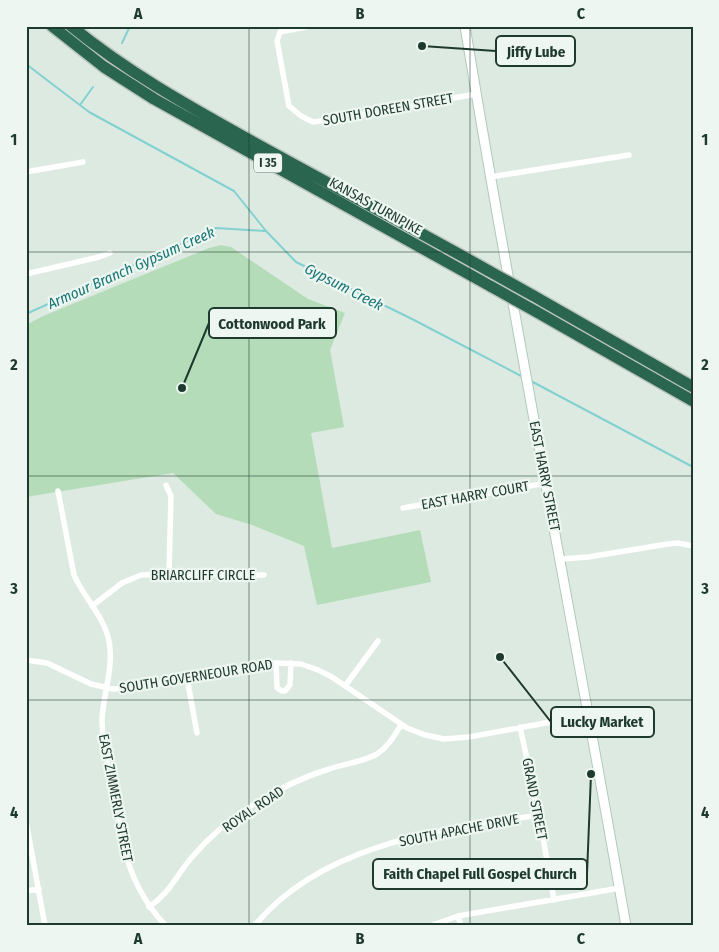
<svg xmlns="http://www.w3.org/2000/svg" width="719" height="952" viewBox="0 0 719 952" font-family="'Fira Sans Condensed',sans-serif">
	<style>
		.green { fill: #b5dcb8 }
		.lines { fill: none; stroke-linecap: round; stroke-linejoin: round }
		.stream { stroke: #82d1d0; stroke-width: 2 }
		.secondary-casing { stroke: #b0cabc; stroke-width: 11 }
		.motorway-casing { stroke: #bcc4c0; stroke-width: 14 }
		.minor { stroke: #fff; stroke-width: 5.5 }
		.secondary { stroke: #fff; stroke-width: 9 }
		.motorway { stroke: #2a664f; stroke-width: 11 }
		.motorway-bridge-casing { stroke: #bcc4c0; stroke-width: 14; stroke-linecap: butt }
		.motorway-bridge { stroke: #2a664f; stroke-width: 11 }
		.grid { fill: none; stroke: #1e392d; stroke-width: 1; stroke-opacity: 0.55 }
		.labels { text-anchor: middle; stroke-width: 4.5; stroke-linejoin: round; paint-order: stroke }
		.shield { fill: #edf6f0; stroke: #5c7268; stroke-width: 1 }
		.shield-label { font-size: 12px; font-weight: bold; fill: #1e392d }
		.street-label { font-size: 14px; fill: #1e392d; stroke: #edf6f0 }
		.water-label { font-size: 15px; font-style: italic; fill: #187675; stroke: #edf6f0 }
		.leader { fill: none; stroke: #1e392d; stroke-width: 2 }
		.callout-dot { fill: #1e392d; stroke: #edf6f0; stroke-width: 2 }
		.callout { fill: #edf6f0; stroke: #1e392d; stroke-width: 2 }
		.callout-label { font-size: 15px; text-anchor: middle; font-weight: bold; fill: #1e392d }
		.neatline { fill: none; stroke: #1e392d; stroke-width: 2 }
		.grid-label { font-size: 16px; text-anchor: middle; font-weight: bold; fill: #1e392d }
	</style>
	<rect width="100%" height="100%" fill="#ddeae2"/>
	<!-- green -->
	<path class="green" d="M 221,245 L 231,247 L 308,299 L 345,313 L 330,350 L 344,427 L 311,433 L 332,548 L 420,530 L 431,582 L 317,605 L 304,546 L 252,525 L 216,514 L 173,473 L 26,497 L 26,325 L 43,316 L 209,248 Z"/>
	<g class="lines">
		<!-- stream -->
		<path class="stream" d="M 122,43 L 130,26
			M 26,64 L 89,112 L 234,191 L 266,231 L 296,262 L 414,320 L 523,377
			M 80,105 L 93,87
			M 26,314 L 216,228 L 265,231
			M 529,380 L 693,467"/>
		<defs>
			<path id="secondary" d="M 465,26 C 514,327 574,626 626,926"/>
			<path id="motorway" d="M 52,26 L 104,67 L 154,99 L 492,287
				M 71,26 C 126,71 185,104 246,138 C 327,183 409,226 489,271
				M 532,295 L 693,387
				M 535,311 L 693,401"/>
		</defs>
		<!-- secondary casing -->
		<use href="#secondary" class="secondary-casing"/>
		<!-- motorway casing -->
		<use href="#motorway" class="motorway-casing"/>
		<!-- minor -->
		<path class="minor" d="M 310,26 L 280,32 L 277,41 L 289,106 L 301,116 L 313,122 L 338,119 L 476,94
			M 26,172 L 83,162
			M 490,177 L 629,155
			M 26,274 L 99,257 L 110,253
			M 166,485 L 171,496 L 169,574
			M 58,491 L 74,575 C 84,598 104,616 109,641 C 114,668 103,694 102,720 C 102,741 108,763 112,784 C 122,839 125,883 166,926
			M 403,508 L 547,483
			M 561,559 L 588,557 L 668,544 L 678,543 L 693,546
			M 92,606 L 122,583 L 141,575 L 169,574 L 264,575
			M 26,660 L 47,663 L 91,684 L 113,689 L 140,687 L 276,663 L 301,664 L 318,670 L 332,677 L 407,728 L 425,735 L 444,739 L 469,737 L 589,715
			M 276,663 L 277,688 L 282,691 L 285,691 L 290,685 L 291,663
			M 187,678 L 197,733
			M 345,686 L 378,641
			M 520,727 L 539,815 L 554,900
			M 26,821 L 45,926
			M 26,891 L 39,889
			M 149,907 C 171,892 176,875 193,856 C 210,836 232,818 254,804 C 278,789 303,777 329,769 C 344,764 363,762 377,754 C 388,747 394,736 401,725
			M 458,916 L 461,926
			M 254,926 C 323,843 439,830 539,815
			M 430,926 L 458,916 L 620,888"/>
		<!-- secondary -->
		<use href="#secondary" class="secondary"/>
		<!-- motorway -->
		<use href="#motorway" class="motorway"/>
		<defs>
			<path id="motorway-bridge" d="M 489,271 L 532,295
				M 492,287 L 535,311"/>
		</defs>
		<!-- motorway-bridge casing -->
		<use href="#motorway-bridge" class="motorway-bridge-casing"/>
		<!-- motorway-bridge -->
		<use href="#motorway-bridge" class="motorway-bridge"/>
	</g>
	<!-- grid -->
	<path class="grid" d="M 249,26 L 249,926M 470,26 L 470,926M 26,252 L 693,252M 26,476 L 693,476M 26,700 L 693,700"/>
	<g class="labels">
		<!-- shield labels -->
		<rect class="shield" x="254" y="153.5" width="28" height="19" rx="4"/>
		<g class="shield-label">
			<text x="268" y="167">I 35</text>
		</g>
		<!-- street labels -->
		<g class="street-label">
			<text transform="translate(388 109) rotate(-10)" y="5">SOUTH DOREEN STREET</text>
			<text transform="translate(376 206) rotate(29)" y="5">KANSAS TURNPIKE</text>
			<text transform="translate(545 476) rotate(79)" y="5">EAST HARRY STREET</text>
			<text transform="translate(475 495) rotate(-10)" y="5">EAST HARRY COURT</text>
			<text x="203" y="580">BRIARCLIFF CIRCLE</text>
			<text transform="translate(196 676) rotate(-9)" y="5">SOUTH GOVERNEOUR ROAD</text>
			<text transform="translate(116 798) rotate(79)" y="5">EAST ZIMMERLY STREET</text>
			<text transform="translate(535 799) rotate(79)" y="5">GRAND STREET</text>
			<text transform="translate(253 809) rotate(-34)" y="5">ROYAL ROAD</text>
			<text transform="translate(459 830) rotate(-11)" y="5">SOUTH APACHE DRIVE</text>
		</g>
		<!-- water labels -->
		<g class="water-label">
			<text transform="translate(131 268) rotate(-24)" y="5">Armour Branch Gypsum Creek</text>
			<text transform="translate(344 287) rotate(27)" y="5">Gypsum Creek</text>
		</g>
	</g>
	<!-- callouts -->
	<path class="leader" d="M422 46L496 51M182 388L209 323M500 657L551 722M591 774L587 874"/>
	<g class="callout-dot">
		<circle cx="422" cy="46" r="5"/>
		<circle cx="182" cy="388" r="5"/>
		<circle cx="500" cy="657" r="5"/>
		<circle cx="591" cy="774" r="5"/>
	</g>
	<g class="callout">
		<rect x="496" y="36" width="79" height="30" rx="5"/>
		<rect x="209" y="308" width="127" height="30" rx="5"/>
		<rect x="551" y="707" width="103" height="30" rx="5"/>
		<rect x="373" y="859" width="214" height="30" rx="5"/>
	</g>
	<g class="callout-label">
		<text x="536" y="57">Jiffy Lube</text>
		<text x="272" y="329">Cottonwood Park</text>
		<text x="602" y="727">Lucky Market</text>
		<text x="480" y="879">Faith Chapel Full Gospel Church</text>
	</g>
	<!-- border -->
	<rect width="719" height="952" fill="none" stroke="#edf6f0" stroke-width="55"/>
	<rect x="28" y="28" width="664" height="896" class="neatline"/>
	<g class="grid-label">
		<text x="138" y="19">A</text>
		<text x="360" y="19">B</text>
		<text x="581" y="19">C</text>
		<text x="14" y="145">1</text>
		<text x="705" y="145">1</text>
		<text x="14" y="370">2</text>
		<text x="705" y="370">2</text>
		<text x="14" y="594">3</text>
		<text x="705" y="594">3</text>
		<text x="14" y="818">4</text>
		<text x="705" y="818">4</text>
		<text x="138" y="944">A</text>
		<text x="360" y="944">B</text>
		<text x="581" y="944">C</text>
	</g>
</svg>
